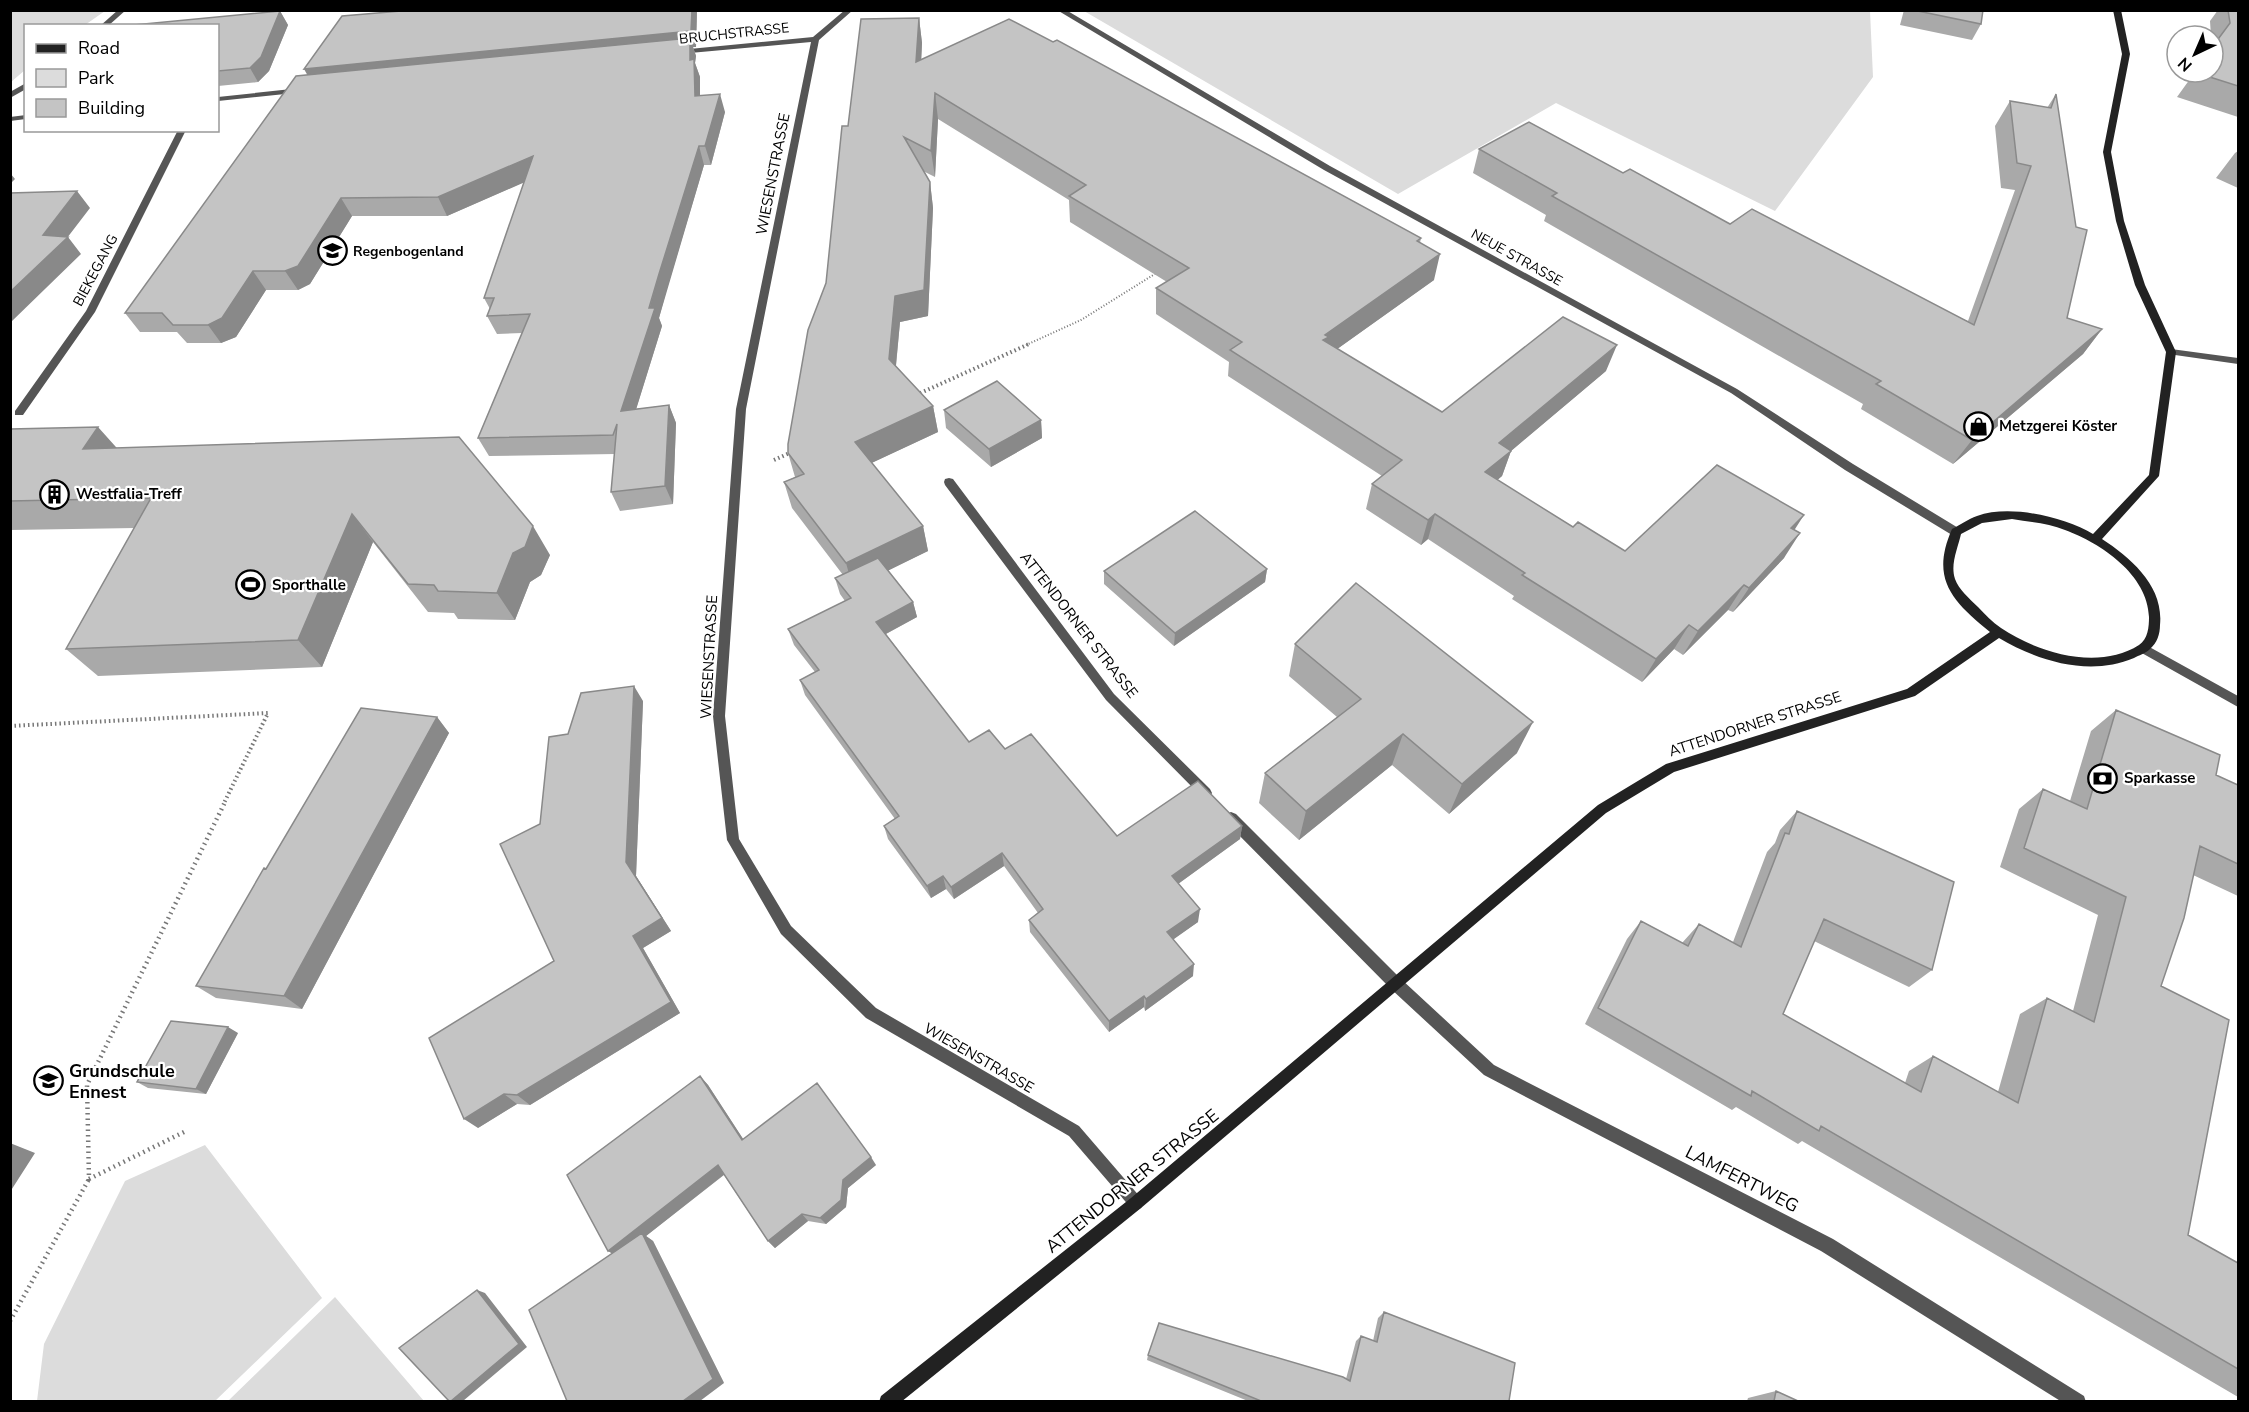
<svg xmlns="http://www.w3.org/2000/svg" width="2249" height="1412" viewBox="0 0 2249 1412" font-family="'Nunito Sans',sans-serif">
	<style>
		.green { fill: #dcdcdc }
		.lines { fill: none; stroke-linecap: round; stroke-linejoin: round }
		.path-far2 { stroke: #777; stroke-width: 2; stroke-dasharray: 1 2; stroke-linecap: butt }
		.path-far1 { stroke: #777; stroke-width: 4; stroke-dasharray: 1.5 3; stroke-linecap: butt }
		.path { stroke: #777; stroke-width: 4.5; stroke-dasharray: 1.5 4; stroke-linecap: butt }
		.street { fill: #555; fill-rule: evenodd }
		.secondary { fill: #222; fill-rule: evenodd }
		.wall { fill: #a9a9a9 }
		.shaded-wall { fill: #898989 }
		.building { fill: #c4c4c4; stroke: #898989; stroke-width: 1.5 }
		.labels { text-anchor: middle; stroke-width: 4.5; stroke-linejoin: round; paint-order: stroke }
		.far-street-label { font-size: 14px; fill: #000; stroke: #fff }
		.far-poi-label { font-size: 14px; font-weight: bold; fill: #000; stroke: #fff; text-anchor: start }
		.street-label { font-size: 15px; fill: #000; stroke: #fff }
		.poi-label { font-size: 15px; font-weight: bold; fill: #000; stroke: #fff; text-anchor: start }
		.near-poi-label { font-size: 18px; font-weight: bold; fill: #000; stroke: #fff; text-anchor: start }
		.near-street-label { font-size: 18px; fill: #000; stroke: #fff }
	</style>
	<rect width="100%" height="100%" fill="#fff"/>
	<!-- green -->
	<path class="green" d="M 11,10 L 105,10 L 105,11 L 85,25 L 26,26 L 25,70 L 11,82 Z
		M 1084,11 L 1870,11 L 1873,77 L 1775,211 L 1556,103 L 1398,194 Z
		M 205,1145 L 322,1298 L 215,1401 L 37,1401 L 44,1344 L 125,1181 Z
		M 335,1297 L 424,1401 L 228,1401 Z"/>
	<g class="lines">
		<!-- path-far2 -->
		<path class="path-far2" d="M 1026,345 L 1081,320 L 1158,272"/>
		<!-- path-far1 -->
		<path class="path-far1" d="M 916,395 L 1029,344
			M 774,460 L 792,452
			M 10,726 L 268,713 L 224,803"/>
		<!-- path -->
		<path class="path" d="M 184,1132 L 89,1179 L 87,1085 L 225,802
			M 10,1321 L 89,1179"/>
		<!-- street -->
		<path class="street" d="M 118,10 L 126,10 L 108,26 L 100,26 Z
			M 845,10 L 853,10 L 819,40 L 746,409 L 725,716 L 739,839 L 791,926 L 876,1008 L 1079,1126 L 1141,1198 L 1144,1203 L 1141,1208 L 1136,1211 L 1131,1208 L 1069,1136 L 866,1018 L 781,934 L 727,840 L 713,716 L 736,409 L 811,42 L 679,54 L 675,52 L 679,50 L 813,37 Z
			M 1057,10 L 1066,10 L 1330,166 L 1737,389 L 1853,464 L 1960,529 L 1961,532 L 1960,535 L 1952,535 L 1845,470 L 1731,393 L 1324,170 Z
			M 26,83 L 26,89 L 10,98 L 10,92 Z
			M 301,88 L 304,88 L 304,92 L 218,101 L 218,97 Z
			M 26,115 L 26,119 L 10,121 L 10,117 Z
			M 178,130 L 186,130 L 95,312 L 23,415 L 15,415 L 15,411 L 86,311 Z
			M 2171,349 L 2238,358 L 2238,364 L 2168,354 L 2166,352 Z
			M 949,478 L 953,479 L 1114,694 L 1210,789 L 1212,793 L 1210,797 L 1206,798 L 1202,797 L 1106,700 L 945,485 L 944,482 L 945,479 Z
			M 2144,644 L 2238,696 L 2238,707 L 2140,652 L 2138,649 L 2140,646 Z
			M 1231,812 L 1236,814 L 1401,979 L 1494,1065 L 1833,1239 L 2084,1396 L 2086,1402 L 2062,1402 L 1821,1251 L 1484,1075 L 1391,989 L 1226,822 L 1225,818 L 1226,814 Z"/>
		<!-- secondary -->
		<path class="secondary" d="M 2113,10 L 2121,10 L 2130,54 L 2111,152 L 2124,221 L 2145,285 L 2176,352 L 2159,476 L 2102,539 C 2131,558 2164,586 2160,625 C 2160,634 2157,643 2150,649 C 2145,654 2139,655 2134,658 C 2089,677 2038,661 1999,638 L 1915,696 L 1674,772 L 1606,813 L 1141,1208 L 901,1402 L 879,1402 L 881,1396 L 1131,1198 L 1598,805 L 1666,764 L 1907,689 L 1990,632 C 1952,601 1930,579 1952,529 C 1960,525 1968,519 1977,516 C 2010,504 2064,517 2093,534 L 2149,475 L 2166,352 L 2135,285 L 2116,221 L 2103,152 L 2122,54 ZM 2012,519 C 2030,522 2049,523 2065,530 C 2101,543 2148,575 2149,617 C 2149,627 2148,639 2139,645 C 2098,671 2038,653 2001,628 C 1992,622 1985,614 1978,607 C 1969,598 1959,590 1955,579 C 1950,564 1958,548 1961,534 L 1982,523 Z"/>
	</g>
	<!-- wall -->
	<path class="wall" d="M 413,10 L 697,10 L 696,47 L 693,47 L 696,56 L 695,63 L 700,77 L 700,95 L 725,112 L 711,165 L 704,165 L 666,292 L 659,318 L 662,326 L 636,409 L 669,405 L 676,423 L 673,504 L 620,511 L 611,492 L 615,454 L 489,456 L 478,438 L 522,333 L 497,334 L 487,316 L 490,309 L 484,298 L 524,182 L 447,216 L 352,216 L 310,284 L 298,290 L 266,290 L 236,337 L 221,343 L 187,343 L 177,332 L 140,332 L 125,313 L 307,75 Z
		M 1904,10 L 1983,10 L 1981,24 L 1972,40 L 1900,25 Z
		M 2218,10 L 2238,10 L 2238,117 L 2177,97 L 2195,72 L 2213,72 L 2213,36 L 2211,36 L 2210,21 Z
		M 280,11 L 288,25 L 269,71 L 258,82 L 218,86 L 218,26 Z
		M 919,18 L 922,43 L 921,60 L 1421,238 L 1420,243 L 1434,280 L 1337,349 L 1442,412 L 1606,371 L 1511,451 L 1502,476 L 1497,480 L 1573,527 L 1625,551 L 1794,530 L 1784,558 L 1733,612 L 1728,610 L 1683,655 L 1674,649 L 1642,682 L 1512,599 L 1514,596 L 1428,539 L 1421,545 L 1366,509 L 1372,484 L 1382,476 L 1228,376 L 1229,362 L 1156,314 L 1156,288 L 1167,282 L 1070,222 L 1069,200 L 938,119 L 935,177 L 923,171 L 930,182 L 933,208 L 928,316 L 900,322 L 896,366 L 933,406 L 938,432 L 871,463 L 923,526 L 928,551 L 888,570 L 913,602 L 917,617 L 886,634 L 969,742 L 1005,749 L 1117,836 L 1242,826 L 1240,839 L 1178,884 L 1198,922 L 1173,939 L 1193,976 L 1145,1011 L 1144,1007 L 1109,1032 L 1030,932 L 1029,920 L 1038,913 L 1004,866 L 954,899 L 946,889 L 931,898 L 888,839 L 884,826 L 895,819 L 805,695 L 800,680 L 815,672 L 794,645 L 788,629 L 845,601 L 840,594 L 835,578 L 843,575 L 792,508 L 784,482 L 795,477 L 788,453 L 826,283 L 848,126 Z
		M 2056,94 L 2067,318 L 2102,329 L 2083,354 L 1953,464 L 1861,409 L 1863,404 L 1544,221 L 1546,215 L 1473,173 L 1479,149 L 1623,173 L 1730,224 L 1968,321 L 2015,190 L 2001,188 L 1995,126 L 2010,101 L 2047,108 Z
		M 2238,151 L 2238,188 L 2216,178 L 2235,153 Z
		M 944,410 L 1041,420 L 1042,438 L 991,467 L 946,428 Z
		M 10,429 L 116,448 L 550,555 L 541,575 L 530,582 L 515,620 L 458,619 L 454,613 L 428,612 L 373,542 L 322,667 L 98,676 L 66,649 L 135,528 L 10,530 Z
		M 1267,569 L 1265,582 L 1174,646 L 1104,584 L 1104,571 Z
		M 1295,644 L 1517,753 L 1449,814 L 1392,765 L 1299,840 L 1259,803 L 1265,773 L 1337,717 L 1289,676 Z
		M 643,701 L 636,876 L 671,931 L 643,948 L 680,1013 L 530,1105 L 517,1104 L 478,1128 L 554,961 L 568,734 Z
		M 2116,710 L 2216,775 L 2238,785 L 2238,896 L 2193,875 L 2161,986 L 2188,1235 L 2238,1263 L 2238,1397 L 1802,1141 L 1798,1144 L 1736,1107 L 1732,1110 L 1585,1024 L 1627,939 L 1641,921 L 1682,943 L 1699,924 L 1733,942 L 1767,852 L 1775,843 L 1780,830 L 1797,811 L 1932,970 L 1909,987 L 1814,941 L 1783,1014 L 1905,1083 L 1909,1071 L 1933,1056 L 1998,1092 L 2020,1014 L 2047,998 L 2073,1011 L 2098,915 L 2000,867 L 2019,809 L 2043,789 L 2070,801 L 2091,731 Z
		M 437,717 L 449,733 L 302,1009 L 216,998 L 196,986 L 266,869 Z
		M 238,1033 L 206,1094 L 148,1088 L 137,1082 Z
		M 700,1076 L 708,1085 L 743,1139 L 876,1165 L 848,1188 L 846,1207 L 826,1224 L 808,1221 L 775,1248 L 768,1241 L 724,1175 L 646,1236 L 653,1241 L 724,1383 L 612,1253 L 608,1251 Z
		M 1384,1312 L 1509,1401 L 1248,1401 L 1147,1360 L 1148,1355 L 1346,1379 L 1356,1341 L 1361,1336 L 1373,1341 L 1378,1318 Z
		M 1776,1391 L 1798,1401 L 1747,1401 L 1748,1398 Z"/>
	<!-- shaded-wall -->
	<path class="shaded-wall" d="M 692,10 L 697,10 L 696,47 L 693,47 L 696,56 L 695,63 L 700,77 L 700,114 L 313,85 L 304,69 Z
		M 280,11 L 288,25 L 269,71 L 258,82 L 250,68 Z
		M 919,18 L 922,43 L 920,88 L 916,62 Z
		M 935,93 L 938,119 L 935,177 L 931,151 Z
		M 720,94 L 725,112 L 711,165 L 705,146 Z
		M 699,146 L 704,165 L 659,318 L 662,326 L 630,429 L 621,411 L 659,274 Z
		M 533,156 L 541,175 L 447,216 L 438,197 Z
		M 10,173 L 15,179 L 10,184 Z
		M 930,182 L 933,208 L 928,316 L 900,322 L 894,385 L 889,359 L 895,296 Z
		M 77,191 L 90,208 L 67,238 L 68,237 L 81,254 L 10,323 L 10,292 L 43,235 Z
		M 341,198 L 352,216 L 310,284 L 298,290 L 285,271 Z
		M 1440,254 L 1434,280 L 1326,357 L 1319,366 L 1325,335 Z
		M 253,271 L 266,290 L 236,337 L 221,343 L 208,325 Z
		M 2102,329 L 2083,354 L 1953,464 L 1972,440 Z
		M 1617,345 L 1606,371 L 1511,451 L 1502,476 L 1477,498 L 1485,472 L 1499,443 Z
		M 669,405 L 676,423 L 673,504 L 665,486 Z
		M 933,406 L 938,432 L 861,468 L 855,442 Z
		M 1041,420 L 1042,438 L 991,467 L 989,449 Z
		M 98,427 L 124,456 L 83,449 Z
		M 352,514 L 373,542 L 322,667 L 298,640 Z
		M 1435,514 L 1428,539 L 1421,545 L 1428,520 Z
		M 1804,515 L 1788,540 L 1791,528 Z
		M 533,526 L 550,555 L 541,575 L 530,582 L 515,620 L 497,593 L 513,553 Z
		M 923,526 L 928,551 L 853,588 L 846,563 Z
		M 1800,533 L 1784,558 L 1733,612 L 1749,588 Z
		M 1267,569 L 1265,582 L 1174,646 L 1175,633 Z
		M 1744,585 L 1728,610 L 1683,655 L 1698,631 Z
		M 913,602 L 917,617 L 880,637 L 876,622 Z
		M 1689,625 L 1674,649 L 1642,682 L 1656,659 Z
		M 634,686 L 643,701 L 636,876 L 671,931 L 643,948 L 680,1013 L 530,1105 L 517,1095 L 633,936 L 626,862 Z
		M 437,717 L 449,733 L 302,1009 L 284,996 Z
		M 1533,722 L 1517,753 L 1449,814 L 1462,784 Z
		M 1403,734 L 1392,765 L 1299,840 L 1306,811 Z
		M 1242,826 L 1240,839 L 1171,889 L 1172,876 Z
		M 1002,853 L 1004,866 L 954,899 L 951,887 Z
		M 943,876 L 946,889 L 931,898 L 927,886 Z
		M 1200,909 L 1198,922 L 1167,944 L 1167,932 Z
		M 1194,964 L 1193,976 L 1145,1011 L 1146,999 Z
		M 1144,996 L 1144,1007 L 1109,1032 L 1109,1021 Z
		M 228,1027 L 238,1033 L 206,1094 L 196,1089 Z
		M 700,1076 L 708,1085 L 749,1148 L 742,1140 Z
		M 504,1094 L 517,1104 L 478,1128 L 464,1119 Z
		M 10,1143 L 35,1153 L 10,1192 Z
		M 871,1157 L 876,1165 L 848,1188 L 846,1207 L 826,1224 L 820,1218 L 843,1180 Z
		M 718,1165 L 726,1173 L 646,1236 L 653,1241 L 724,1383 L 700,1401 L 683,1401 L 618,1257 L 608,1251 Z
		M 802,1214 L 808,1221 L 775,1248 L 768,1241 Z
		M 477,1290 L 485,1293 L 527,1347 L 463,1401 L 451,1401 Z"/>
	<!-- building -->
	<path class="building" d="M 413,10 L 692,10 L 691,31 L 304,69 L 342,16 Z
		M 1913,10 L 1983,10 L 1981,24 Z
		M 2228,10 L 2238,10 L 2238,86 L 2194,72 L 2213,72 L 2213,46 L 2230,23 Z
		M 280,11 L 261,57 L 250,68 L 218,71 L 218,26 L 123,26 Z
		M 919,18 L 916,62 L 1009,19 L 1053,42 L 1057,40 L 1421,238 L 1417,241 L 1440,254 L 1325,335 L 1329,337 L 1323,340 L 1442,412 L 1563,317 L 1617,345 L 1499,443 L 1511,451 L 1485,472 L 1573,527 L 1578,522 L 1625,551 L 1717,465 L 1804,515 L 1791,528 L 1800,533 L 1749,588 L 1744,585 L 1698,631 L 1689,625 L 1656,659 L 1522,575 L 1525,573 L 1435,514 L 1428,520 L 1372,484 L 1402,460 L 1230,350 L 1242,342 L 1156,288 L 1189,268 L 1069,196 L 1086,185 L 935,93 L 931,151 L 904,137 L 930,182 L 924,290 L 895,296 L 889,359 L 933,406 L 855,442 L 923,526 L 846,563 L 784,482 L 804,474 L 788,453 L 788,444 L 808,330 L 826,283 L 842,126 L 848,126 L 861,19 Z
		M 690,38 L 690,60 L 694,59 L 695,96 L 720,94 L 705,146 L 699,146 L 659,274 L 649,308 L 655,308 L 621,411 L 669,405 L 665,486 L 611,492 L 617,424 L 613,435 L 478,438 L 530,314 L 487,316 L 494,298 L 484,298 L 533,156 L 438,197 L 341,198 L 298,266 L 285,271 L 253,271 L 222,318 L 208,325 L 173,325 L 162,313 L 125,313 L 296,76 Z
		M 2056,94 L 2076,227 L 2087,230 L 2067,318 L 2102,329 L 1972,440 L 1876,384 L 1881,381 L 1552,196 L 1557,193 L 1479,149 L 1529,122 L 1623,173 L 1630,169 L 1730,224 L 1752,209 L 1974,325 L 2031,166 L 2017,163 L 2010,101 L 2051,108 Z
		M 77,191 L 43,235 L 68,237 L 10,292 L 10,193 Z
		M 997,381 L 1041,420 L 989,449 L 944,410 Z
		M 98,427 L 83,449 L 459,437 L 533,526 L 525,547 L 513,553 L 497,593 L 438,591 L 434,585 L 408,584 L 352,514 L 298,640 L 66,649 L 151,498 L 10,501 L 10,429 Z
		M 1195,511 L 1267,569 L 1175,633 L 1104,571 Z
		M 878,558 L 913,602 L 876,622 L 969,742 L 989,730 L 1005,749 L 1031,734 L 1117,836 L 1198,781 L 1242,826 L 1172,876 L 1200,909 L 1167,932 L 1194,964 L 1146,999 L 1144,996 L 1109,1021 L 1029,920 L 1043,909 L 1002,853 L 951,887 L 943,876 L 927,886 L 884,826 L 899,816 L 800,680 L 819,670 L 788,629 L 851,598 L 835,578 Z
		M 1356,583 L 1533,722 L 1462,784 L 1403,734 L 1306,811 L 1265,773 L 1361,699 L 1295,644 Z
		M 634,686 L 626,862 L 662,918 L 633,936 L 671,1002 L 517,1095 L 504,1094 L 464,1119 L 429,1038 L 554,961 L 500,844 L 540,824 L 549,737 L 568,734 L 581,693 Z
		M 361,708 L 437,717 L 284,996 L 196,986 L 264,868 L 266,869 Z
		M 2116,710 L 2220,755 L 2216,775 L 2238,785 L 2238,864 L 2200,846 L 2184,918 L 2161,986 L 2229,1020 L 2188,1235 L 2238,1263 L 2238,1369 L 1821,1126 L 1819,1131 L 1752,1091 L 1751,1096 L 1598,1008 L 1641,921 L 1688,946 L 1699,924 L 1741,947 L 1785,833 L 1789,834 L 1797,811 L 1954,882 L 1932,970 L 1824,919 L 1783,1014 L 1921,1092 L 1933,1056 L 2018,1103 L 2047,998 L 2094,1022 L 2126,897 L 2024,848 L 2043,789 L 2087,809 Z
		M 171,1021 L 228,1027 L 196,1089 L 137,1082 Z
		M 700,1076 L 742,1140 L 817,1083 L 871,1157 L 843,1180 L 841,1200 L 820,1218 L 802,1214 L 768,1241 L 718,1165 L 608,1251 L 567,1175 Z
		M 642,1233 L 713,1379 L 683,1401 L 567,1401 L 529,1310 Z
		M 477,1290 L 519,1344 L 451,1401 L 449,1401 L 399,1348 Z
		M 1384,1312 L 1515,1363 L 1509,1401 L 1261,1401 L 1148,1355 L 1159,1323 L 1343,1377 L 1350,1381 L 1361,1336 L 1377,1342 Z
		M 1776,1391 L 1798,1401 L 1774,1401 Z"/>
	<!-- icons -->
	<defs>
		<symbol id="school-ring" viewBox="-11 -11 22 22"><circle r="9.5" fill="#fff" stroke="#000" stroke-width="1.5"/><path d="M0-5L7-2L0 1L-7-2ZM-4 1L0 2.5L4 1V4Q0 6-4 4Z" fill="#000"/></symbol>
		<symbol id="shop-ring" viewBox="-11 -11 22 22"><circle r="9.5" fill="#fff" stroke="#000" stroke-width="1.5"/><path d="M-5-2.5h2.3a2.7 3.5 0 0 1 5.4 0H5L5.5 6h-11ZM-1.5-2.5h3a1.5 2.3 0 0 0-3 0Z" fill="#000"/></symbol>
		<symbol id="building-ring" viewBox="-11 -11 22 22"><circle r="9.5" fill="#fff" stroke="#000" stroke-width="1.5"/><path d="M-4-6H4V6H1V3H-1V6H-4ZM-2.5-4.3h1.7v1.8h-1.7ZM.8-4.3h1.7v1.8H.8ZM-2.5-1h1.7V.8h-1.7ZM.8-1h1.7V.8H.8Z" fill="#000"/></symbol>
		<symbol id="stadium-ring" viewBox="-11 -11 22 22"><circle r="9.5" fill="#fff" stroke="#000" stroke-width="1.5"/><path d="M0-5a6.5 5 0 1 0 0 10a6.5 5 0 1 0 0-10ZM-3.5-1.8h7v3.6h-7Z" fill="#000"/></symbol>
		<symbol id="bank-ring" viewBox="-11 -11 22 22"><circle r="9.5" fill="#fff" stroke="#000" stroke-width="1.5"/><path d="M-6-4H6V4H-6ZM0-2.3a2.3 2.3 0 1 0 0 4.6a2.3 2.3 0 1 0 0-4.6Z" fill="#000"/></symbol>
	</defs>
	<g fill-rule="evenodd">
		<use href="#school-ring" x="316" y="234" width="33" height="33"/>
		<use href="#shop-ring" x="1962" y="410" width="33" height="33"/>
		<use href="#building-ring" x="38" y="478" width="33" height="33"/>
		<use href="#stadium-ring" x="234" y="568" width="33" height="33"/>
		<use href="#bank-ring" x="2086" y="762" width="33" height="33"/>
		<use href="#school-ring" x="32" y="1064" width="33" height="33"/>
	</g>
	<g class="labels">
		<!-- far-street labels -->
		<g class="far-street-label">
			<text transform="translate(734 33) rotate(-6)" y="5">BRUCHSTRASSE</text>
			<text transform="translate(1517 257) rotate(29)" y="5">NEUE STRASSE</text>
			<text transform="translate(95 270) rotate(-62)" y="5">BIEKEGANG</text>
		</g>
		<!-- far-poi labels -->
		<g class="far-poi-label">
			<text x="353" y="256">Regenbogenland</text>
		</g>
		<!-- street labels -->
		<g class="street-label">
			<text transform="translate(773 174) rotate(-79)" y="5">WIESENSTRASSE</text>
			<text transform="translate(1079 625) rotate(52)" y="5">ATTENDORNER STRASSE</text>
			<text transform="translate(709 657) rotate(-87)" y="5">WIESENSTRASSE</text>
			<text transform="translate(1755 724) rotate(-18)" y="5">ATTENDORNER STRASSE</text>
			<text transform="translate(979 1058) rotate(30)" y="5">WIESENSTRASSE</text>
		</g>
		<!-- poi labels -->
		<g class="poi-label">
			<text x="1999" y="431">Metzgerei Köster</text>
			<text x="76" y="499">Westfalia-Treff</text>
			<text x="272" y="590">Sporthalle</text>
			<text x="2124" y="783">Sparkasse</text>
		</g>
		<!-- near-poi labels -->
		<g class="near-poi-label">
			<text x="69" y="1077">Grundschule<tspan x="69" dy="21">Ennest</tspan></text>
		</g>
		<!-- near-street labels -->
		<g class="near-street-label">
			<text transform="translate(1742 1179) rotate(27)" y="6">LAMFERTWEG</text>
			<text transform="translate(1132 1181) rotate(-39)" y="6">ATTENDORNER STRASSE</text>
		</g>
	</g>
	<!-- border -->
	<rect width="2249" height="1412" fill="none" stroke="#000000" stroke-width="24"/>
	<!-- legend -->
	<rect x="24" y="24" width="195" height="108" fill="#ffffff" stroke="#999999" stroke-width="1.5"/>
	<rect x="36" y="44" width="30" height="9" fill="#222222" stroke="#999999" stroke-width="1.5"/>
	<text x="78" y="54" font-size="18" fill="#000000">Road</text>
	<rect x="36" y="69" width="30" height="18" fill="#dcdcdc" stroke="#999999" stroke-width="1.5"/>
	<text x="78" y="84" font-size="18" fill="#000000">Park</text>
	<rect x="36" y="99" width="30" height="18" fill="#c4c4c4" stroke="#999999" stroke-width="1.5"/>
	<text x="78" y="114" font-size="18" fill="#000000">Building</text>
	<!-- north arrow -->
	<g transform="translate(2195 54) rotate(224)"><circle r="28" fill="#ffffff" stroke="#999999" stroke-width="1.5"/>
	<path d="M0-4.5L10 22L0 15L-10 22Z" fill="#000000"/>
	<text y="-9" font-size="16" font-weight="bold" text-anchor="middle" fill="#000000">N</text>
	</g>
</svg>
